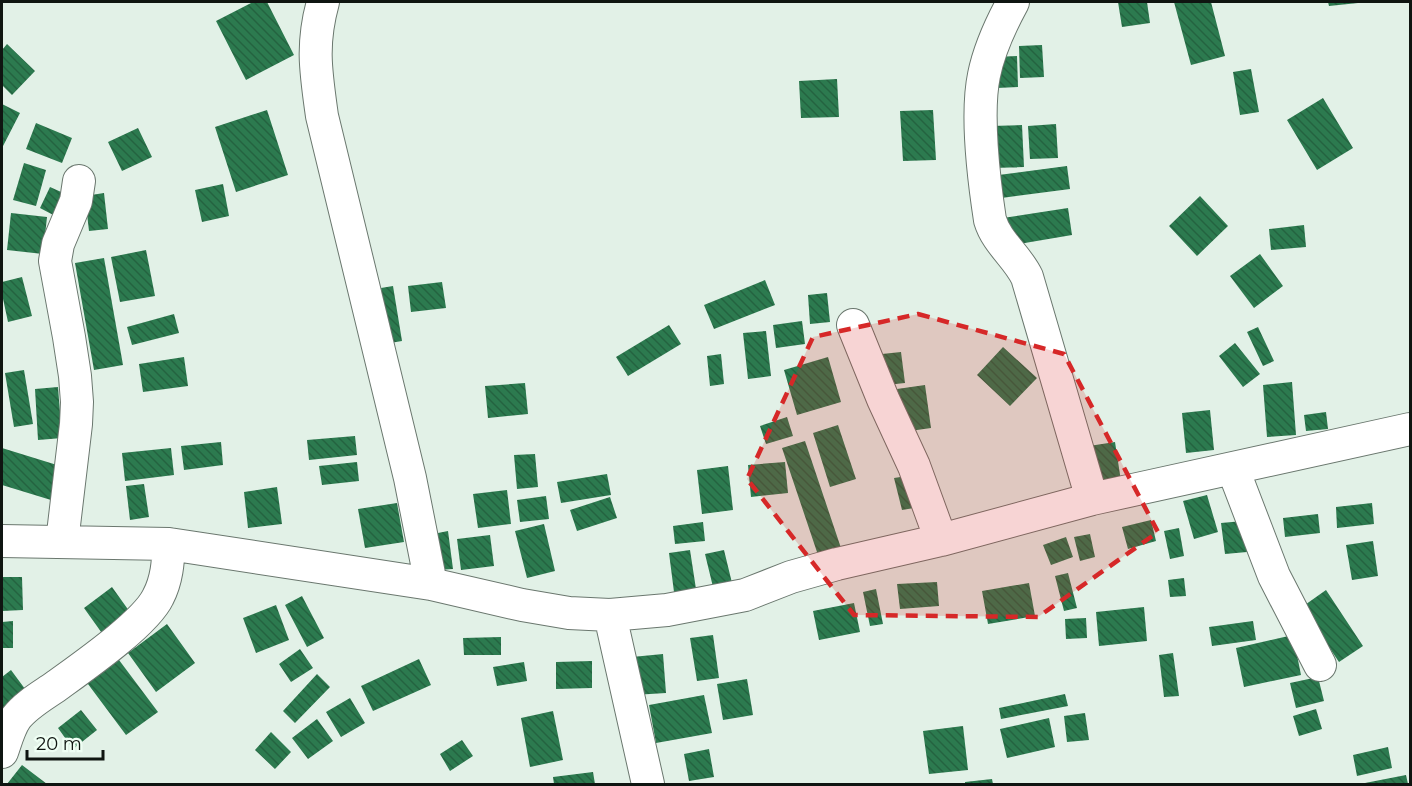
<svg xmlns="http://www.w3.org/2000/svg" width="1412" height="786" viewBox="0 0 1412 786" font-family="Montserrat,sans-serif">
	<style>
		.building { fill: url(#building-back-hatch) }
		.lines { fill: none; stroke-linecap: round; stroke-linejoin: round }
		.minor-casing { stroke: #6a776e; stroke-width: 34 }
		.minor { stroke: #fff; stroke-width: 32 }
		.marked { fill: #d62828; fill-opacity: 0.2; stroke: #d62828; stroke-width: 4.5; stroke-dasharray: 12 8; stroke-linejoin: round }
	</style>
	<defs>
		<pattern id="building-back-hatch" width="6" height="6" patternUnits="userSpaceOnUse" patternTransform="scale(1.5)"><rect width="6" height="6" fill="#2c7a4f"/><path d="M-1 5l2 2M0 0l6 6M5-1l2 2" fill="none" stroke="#246340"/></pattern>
	</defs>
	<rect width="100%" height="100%" fill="#e2f1e7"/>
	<!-- building -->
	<path class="building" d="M 253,2 L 267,2 L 294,55 L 246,80 L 216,21 Z
		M 1118,2 L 1147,2 L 1150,23 L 1122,27 Z
		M 1174,2 L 1211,2 L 1225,56 L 1191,65 Z
		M 1328,2 L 1357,2 L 1358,3 L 1329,6 Z
		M 7,44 L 35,71 L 12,95 L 2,85 L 2,50 Z
		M 1042,45 L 1044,77 L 1020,78 L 1019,46 Z
		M 1017,56 L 1018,87 L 997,88 L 995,57 Z
		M 1251,69 L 1259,112 L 1240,115 L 1233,72 Z
		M 837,79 L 839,117 L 801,118 L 799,81 Z
		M 1323,98 L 1353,148 L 1317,170 L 1287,120 Z
		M 2,104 L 20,113 L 2,148 Z
		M 267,110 L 288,175 L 236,192 L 215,127 Z
		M 933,110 L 936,160 L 903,161 L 900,111 Z
		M 36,123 L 72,138 L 62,163 L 26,149 Z
		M 1056,124 L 1058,158 L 1030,159 L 1028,126 Z
		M 1022,125 L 1024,167 L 993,168 L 991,126 Z
		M 138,128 L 152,157 L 122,171 L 108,142 Z
		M 24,163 L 46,170 L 36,206 L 13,200 Z
		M 1067,166 L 1070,189 L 994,199 L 991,176 Z
		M 223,184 L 229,216 L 202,222 L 195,190 Z
		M 50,187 L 70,196 L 59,218 L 40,208 Z
		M 104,193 L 108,229 L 89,231 L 85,196 Z
		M 1200,196 L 1228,226 L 1197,256 L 1169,226 Z
		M 1068,208 L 1072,235 L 1007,246 L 1003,218 Z
		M 11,213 L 47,217 L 43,254 L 7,250 Z
		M 1304,225 L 1306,247 L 1271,250 L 1269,229 Z
		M 146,250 L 155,296 L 120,302 L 111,257 Z
		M 1260,254 L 1283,286 L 1254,308 L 1230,276 Z
		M 104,258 L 123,365 L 94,370 L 75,263 Z
		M 22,277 L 32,316 L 8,322 L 2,294 L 2,282 Z
		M 765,280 L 775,305 L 714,329 L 704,305 Z
		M 442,282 L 446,308 L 411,312 L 408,286 Z
		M 393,286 L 402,341 L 390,343 L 381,288 Z
		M 827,293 L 830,322 L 810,324 L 808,295 Z
		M 174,314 L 179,333 L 132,345 L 127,327 Z
		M 802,321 L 805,344 L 776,348 L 773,325 Z
		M 669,325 L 681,344 L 628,376 L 616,357 Z
		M 1258,327 L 1274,361 L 1263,366 L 1247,332 Z
		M 766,331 L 771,376 L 748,379 L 743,333 Z
		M 1235,343 L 1260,374 L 1243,387 L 1219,356 Z
		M 1003,347 L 1037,378 L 1010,406 L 977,375 Z
		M 901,352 L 905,383 L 886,385 L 882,354 Z
		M 721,354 L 724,384 L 710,386 L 707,356 Z
		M 184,357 L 188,386 L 143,392 L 139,364 Z
		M 828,357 L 841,402 L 797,415 L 784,370 Z
		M 24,370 L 33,424 L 14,427 L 5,373 Z
		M 1292,382 L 1296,435 L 1267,437 L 1263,385 Z
		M 525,383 L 528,414 L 488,418 L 485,386 Z
		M 925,385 L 931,428 L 903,432 L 897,389 Z
		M 58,387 L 62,438 L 38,440 L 35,389 Z
		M 1210,410 L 1214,450 L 1186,453 L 1182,413 Z
		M 1326,412 L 1328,429 L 1306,431 L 1304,415 Z
		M 787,417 L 793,436 L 766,444 L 760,426 Z
		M 838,425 L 856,479 L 830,487 L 813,433 Z
		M 355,436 L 357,455 L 309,460 L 307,440 Z
		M 805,441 L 841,548 L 818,555 L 782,448 Z
		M 221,442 L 223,465 L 184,470 L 181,446 Z
		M 1115,442 L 1121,481 L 1096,486 L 1089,446 Z
		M 2,448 L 57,465 L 51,500 L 2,485 Z
		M 171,448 L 174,475 L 125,481 L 122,453 Z
		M 535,454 L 538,487 L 517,489 L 514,455 Z
		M 357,462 L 359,481 L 322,485 L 319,466 Z
		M 785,462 L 788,493 L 751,497 L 748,465 Z
		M 728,466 L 733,510 L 702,514 L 697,470 Z
		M 607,474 L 611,495 L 561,503 L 557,482 Z
		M 907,476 L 914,508 L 902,510 L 894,478 Z
		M 144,484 L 149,517 L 130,520 L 126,486 Z
		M 277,487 L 282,524 L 248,528 L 244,492 Z
		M 507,490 L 511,524 L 478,528 L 473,494 Z
		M 1207,495 L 1218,532 L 1194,539 L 1183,501 Z
		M 546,496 L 549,519 L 520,522 L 517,500 Z
		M 610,497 L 617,518 L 577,531 L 570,510 Z
		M 397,503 L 404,542 L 365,548 L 358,509 Z
		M 1372,503 L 1374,524 L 1337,528 L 1336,507 Z
		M 1318,514 L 1320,533 L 1285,537 L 1283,518 Z
		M 1151,520 L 1156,541 L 1128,549 L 1122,527 Z
		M 1243,521 L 1247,552 L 1225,554 L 1221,523 Z
		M 703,522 L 705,541 L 675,544 L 673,526 Z
		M 544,524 L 555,571 L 527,578 L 515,531 Z
		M 1179,528 L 1184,556 L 1170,559 L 1164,531 Z
		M 448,531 L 453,569 L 437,570 L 433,534 Z
		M 1090,534 L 1095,557 L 1080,561 L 1074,537 Z
		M 490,535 L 494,566 L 461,570 L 457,539 Z
		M 1066,537 L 1073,557 L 1051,565 L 1043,545 Z
		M 1373,541 L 1378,576 L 1352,580 L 1346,545 Z
		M 690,550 L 696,589 L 674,592 L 669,553 Z
		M 724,550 L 732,583 L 713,587 L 705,554 Z
		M 1068,573 L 1077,608 L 1064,611 L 1055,576 Z
		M 2,577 L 22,577 L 23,610 L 2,611 Z
		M 1184,578 L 1186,596 L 1170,597 L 1168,580 Z
		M 937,582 L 939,606 L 900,609 L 897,584 Z
		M 1029,583 L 1035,616 L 988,624 L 982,591 Z
		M 112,587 L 132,615 L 104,636 L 84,608 Z
		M 876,589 L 883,624 L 870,626 L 863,592 Z
		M 1326,590 L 1363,646 L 1339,662 L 1302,607 Z
		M 302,596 L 324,638 L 307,647 L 285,605 Z
		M 854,603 L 860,632 L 819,640 L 813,611 Z
		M 276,605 L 289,640 L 256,653 L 243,618 Z
		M 1144,607 L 1147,641 L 1099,646 L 1096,612 Z
		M 1086,618 L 1087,638 L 1066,639 L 1065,619 Z
		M 13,621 L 13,648 L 2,648 L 2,622 Z
		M 1253,621 L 1256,640 L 1212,646 L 1209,627 Z
		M 167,624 L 195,663 L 156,692 L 128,653 Z
		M 713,635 L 719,678 L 697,681 L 690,638 Z
		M 1293,635 L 1301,675 L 1244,687 L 1236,648 Z
		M 501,637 L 501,655 L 464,655 L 463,638 Z
		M 300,649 L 313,668 L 291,682 L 279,664 Z
		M 1173,653 L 1179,696 L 1164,697 L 1159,655 Z
		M 663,654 L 666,693 L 634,695 L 632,657 Z
		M 116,656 L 158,712 L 126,735 L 85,680 Z
		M 419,659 L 431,685 L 373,711 L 361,686 Z
		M 592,661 L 592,688 L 556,689 L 556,662 Z
		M 524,662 L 527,681 L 497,686 L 493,667 Z
		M 11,670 L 28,693 L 2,712 L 2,677 Z
		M 317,674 L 330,687 L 295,723 L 283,711 Z
		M 1318,677 L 1324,701 L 1296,708 L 1290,683 Z
		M 747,679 L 753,715 L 723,720 L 717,684 Z
		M 1065,694 L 1068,706 L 1001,719 L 999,708 Z
		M 704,695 L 712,733 L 656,743 L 649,705 Z
		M 350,698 L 365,723 L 341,737 L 326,712 Z
		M 1316,709 L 1322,729 L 1299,736 L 1293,716 Z
		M 81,710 L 97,730 L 73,749 L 58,728 Z
		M 553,711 L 563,760 L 530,767 L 521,718 Z
		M 1085,713 L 1089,740 L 1067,742 L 1064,716 Z
		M 1049,718 L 1055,747 L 1007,758 L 1000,729 Z
		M 317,719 L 333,741 L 308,759 L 292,738 Z
		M 963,726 L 968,770 L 929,774 L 923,731 Z
		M 271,732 L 291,752 L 275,769 L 255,750 Z
		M 462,740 L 473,756 L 450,771 L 440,754 Z
		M 1388,747 L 1392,768 L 1357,776 L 1353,755 Z
		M 709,749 L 714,777 L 689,781 L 684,754 Z
		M 22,765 L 47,784 L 7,784 Z
		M 593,772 L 595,784 L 554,784 L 553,777 Z
		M 1406,775 L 1408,784 L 1365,784 L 1365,783 Z
		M 992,779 L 993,784 L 965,784 L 965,782 Z"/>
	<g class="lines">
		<defs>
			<path id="minor" d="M 323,2 C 311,45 316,73 322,116 L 410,478 L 431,584
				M 1013,2 C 1001,24 989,50 984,75 C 976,113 984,181 990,220 C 997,243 1017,256 1027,277 L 1092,499
				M 853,325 L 883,399 L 914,466 L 941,540
				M 1233,469 L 1274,576 L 1320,665
				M 2,541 L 169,544 L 431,584 L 522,605 L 569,613 L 610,615 L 667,610 L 745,595 L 791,577 L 837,564 L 941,540 L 1092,499 L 1410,429
				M 62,542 L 76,424 L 77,402 L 75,376 L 69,337 L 55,261 L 58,244 L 76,201 L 79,181
				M 610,615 L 648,784
				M 2,752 C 6,741 9,728 16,718 C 26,705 42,696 55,687 C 81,668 145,624 158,597 C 167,580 168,562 169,544"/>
		</defs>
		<!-- minor casing -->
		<use href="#minor" class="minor-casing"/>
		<!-- minor -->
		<use href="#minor" class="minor"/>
	</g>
	<!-- marked area -->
	<path class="marked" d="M 918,314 L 1064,354 L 1158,532 L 1038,617 L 854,615 L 747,479 L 813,337 Z"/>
	<!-- border -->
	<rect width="1412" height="786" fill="none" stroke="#0f1511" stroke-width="6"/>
	<!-- scale -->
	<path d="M27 750v9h76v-9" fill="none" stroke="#0f1511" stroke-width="3"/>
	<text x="36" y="750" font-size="18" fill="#0f1511" stroke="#effff4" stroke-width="4.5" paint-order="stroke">20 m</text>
</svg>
